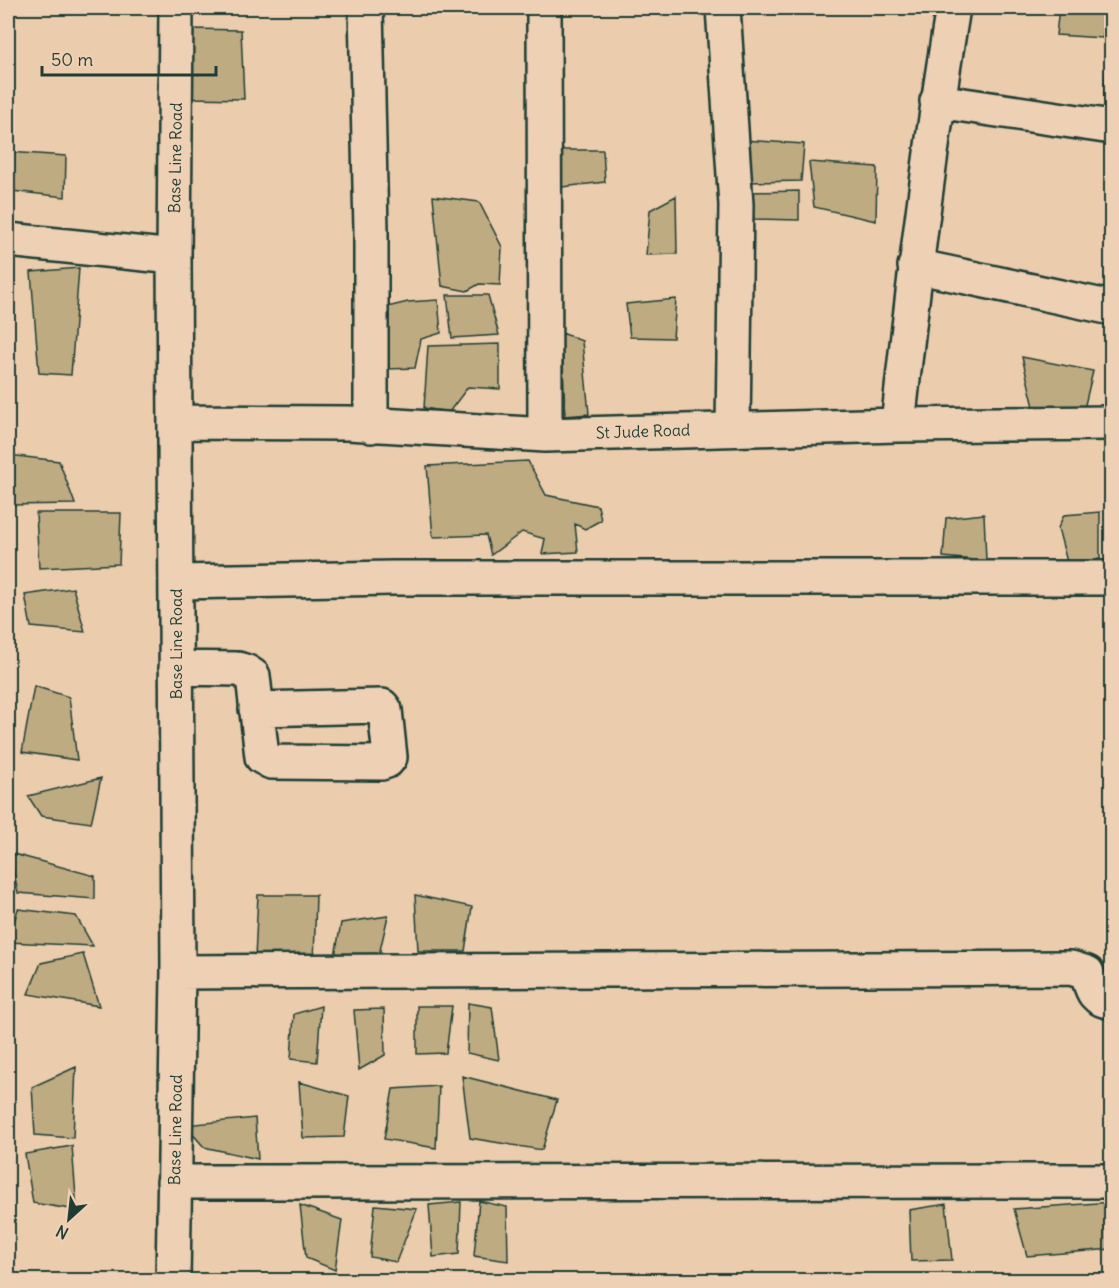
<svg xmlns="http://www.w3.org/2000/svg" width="1119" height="1288" viewBox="0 0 1119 1288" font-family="Delius,sans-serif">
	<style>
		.building { fill: #bfab82; stroke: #1f3d34; stroke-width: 1.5 }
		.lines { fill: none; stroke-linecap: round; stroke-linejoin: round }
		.minor-casing { stroke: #1f3d34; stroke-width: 38 }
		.minor { stroke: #eed0b4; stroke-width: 33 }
		.labels { text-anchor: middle; stroke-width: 4.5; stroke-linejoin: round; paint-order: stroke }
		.street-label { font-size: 16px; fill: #1f3d34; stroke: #eed0b4 }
	</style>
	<rect width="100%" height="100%" fill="#ebcdad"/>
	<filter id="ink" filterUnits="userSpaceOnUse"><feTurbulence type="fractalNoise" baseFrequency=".0167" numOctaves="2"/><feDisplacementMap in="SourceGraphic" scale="12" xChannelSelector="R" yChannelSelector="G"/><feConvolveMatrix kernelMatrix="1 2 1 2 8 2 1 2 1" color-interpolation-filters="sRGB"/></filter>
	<g filter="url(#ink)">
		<!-- building -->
		<path class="building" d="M 1059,8 L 1105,8 L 1103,38 L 1056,35 Z
			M 191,29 L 241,30 L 244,99 L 189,98 Z
			M 1107,50 L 1112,51 L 1112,96 L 1104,96 Z
			M 742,140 L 804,144 L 801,181 L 749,182 Z
			M 559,150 L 603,150 L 605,182 L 562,187 Z
			M 8,152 L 66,156 L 65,197 L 12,191 L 8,177 Z
			M 809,162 L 877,167 L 876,221 L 814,207 Z
			M 799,191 L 799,220 L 754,219 L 749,192 Z
			M 433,196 L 479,202 L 502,247 L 500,285 L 479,284 L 467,291 L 442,286 Z
			M 676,196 L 677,254 L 646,255 L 650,210 Z
			M 79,268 L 71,375 L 39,373 L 31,272 Z
			M 447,295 L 488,295 L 499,335 L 452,338 Z
			M 676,299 L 673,338 L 630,337 L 626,304 Z
			M 438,300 L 441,333 L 421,339 L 415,368 L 387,369 L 379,309 L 408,302 Z
			M 562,333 L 582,341 L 589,414 L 565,416 Z
			M 500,344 L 500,389 L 468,387 L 449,412 L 424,408 L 428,346 Z
			M 1022,357 L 1093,371 L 1084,409 L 1034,407 Z
			M 8,455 L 59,461 L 75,504 L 8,505 Z
			M 528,461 L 546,495 L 598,506 L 601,520 L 585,529 L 575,524 L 578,552 L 542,554 L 545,539 L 522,532 L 491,555 L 486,535 L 433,537 L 427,466 Z
			M 1100,512 L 1100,559 L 1067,562 L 1058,528 L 1064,515 Z
			M 36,513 L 121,513 L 119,564 L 39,568 Z
			M 984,514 L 986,561 L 943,557 L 946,518 Z
			M 73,588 L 85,632 L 31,627 L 25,595 Z
			M 34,686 L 69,697 L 77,760 L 22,752 Z
			M 101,778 L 91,823 L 41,816 L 28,796 Z
			M 10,853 L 95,876 L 95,899 L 18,893 Z
			M 258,895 L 316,895 L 314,961 L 255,958 Z
			M 415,895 L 472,907 L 465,951 L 418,951 Z
			M 18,909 L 76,916 L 93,946 L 8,942 Z
			M 388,916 L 378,959 L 335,956 L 341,923 Z
			M 83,954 L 99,1006 L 28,994 L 41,963 Z
			M 468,1003 L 492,1007 L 499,1060 L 467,1053 Z
			M 321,1006 L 317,1062 L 291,1059 L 294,1014 Z
			M 417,1006 L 452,1006 L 446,1053 L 417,1054 Z
			M 384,1009 L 385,1055 L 359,1070 L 354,1010 Z
			M 76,1067 L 73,1138 L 35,1135 L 32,1087 Z
			M 462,1076 L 557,1100 L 542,1150 L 470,1138 Z
			M 299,1082 L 349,1096 L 344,1137 L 303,1138 Z
			M 439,1086 L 436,1148 L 384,1139 L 393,1089 Z
			M 255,1118 L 258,1159 L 204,1147 L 185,1125 Z
			M 72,1146 L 77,1210 L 33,1203 L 25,1154 Z
			M 479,1201 L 507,1207 L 508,1261 L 474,1256 Z
			M 461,1202 L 459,1254 L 433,1257 L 429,1205 Z
			M 1112,1202 L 1112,1249 L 1027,1256 L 1014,1209 Z
			M 946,1204 L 952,1260 L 911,1261 L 909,1210 Z
			M 300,1205 L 342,1220 L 335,1270 L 306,1258 Z
			M 375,1205 L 417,1209 L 396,1262 L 370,1257 Z
			M 240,1278 L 297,1279 L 297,1280 L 239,1280 Z"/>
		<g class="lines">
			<defs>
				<path id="minor" d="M 366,8 L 371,231 L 371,426
					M 544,8 L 545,435
					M 723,8 L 736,205 L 733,429
					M 937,101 L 1112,127
					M 8,240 L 174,257
					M 915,266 L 1112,308
					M 175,422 L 348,423 L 545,435 L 898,425 L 1112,423
					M 898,425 C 913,285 930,146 953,8
					M 176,582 L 393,578 L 1112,578
					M 176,668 L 238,669 L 247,672 L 253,676 L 262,757 L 271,762 L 381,763 L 387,761 L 390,757 L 385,710 L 382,706 L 256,709
					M 178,972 L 1071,968 L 1087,973 C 1092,989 1092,999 1112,1002
					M 174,1182 L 1112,1181
					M 173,1280 L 178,972 L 174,257 L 176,8"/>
			</defs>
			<!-- minor casing -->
			<use href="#minor" class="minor-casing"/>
			<!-- minor -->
			<use href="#minor" class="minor"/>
		</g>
	</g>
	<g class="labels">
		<!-- street labels -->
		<g class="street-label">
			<text transform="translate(175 158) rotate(-89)" y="6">Base Line Road</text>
			<text transform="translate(643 431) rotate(-2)" y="6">St Jude Road</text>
			<text transform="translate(176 644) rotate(-90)" y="6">Base Line Road</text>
			<text transform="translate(175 1130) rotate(-89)" y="6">Base Line Road</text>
		</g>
	</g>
	<!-- margin -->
	<rect width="1119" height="1288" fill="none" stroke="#eed0b4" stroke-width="30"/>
	<rect x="15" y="15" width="1089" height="1258" fill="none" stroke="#1f3d34" stroke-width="2" filter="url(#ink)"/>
	<!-- north arrow -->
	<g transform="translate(69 1219) rotate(207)" stroke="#eed0b4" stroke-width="4.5" paint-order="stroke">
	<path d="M0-4.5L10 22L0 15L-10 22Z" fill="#1f3d34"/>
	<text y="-9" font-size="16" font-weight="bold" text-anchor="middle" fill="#1f3d34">N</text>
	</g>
	<!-- scale -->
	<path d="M42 66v9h174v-9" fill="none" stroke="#1f3d34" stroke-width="3"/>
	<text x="51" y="66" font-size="18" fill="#1f3d34" stroke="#eed0b4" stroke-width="4.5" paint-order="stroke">50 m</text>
</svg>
